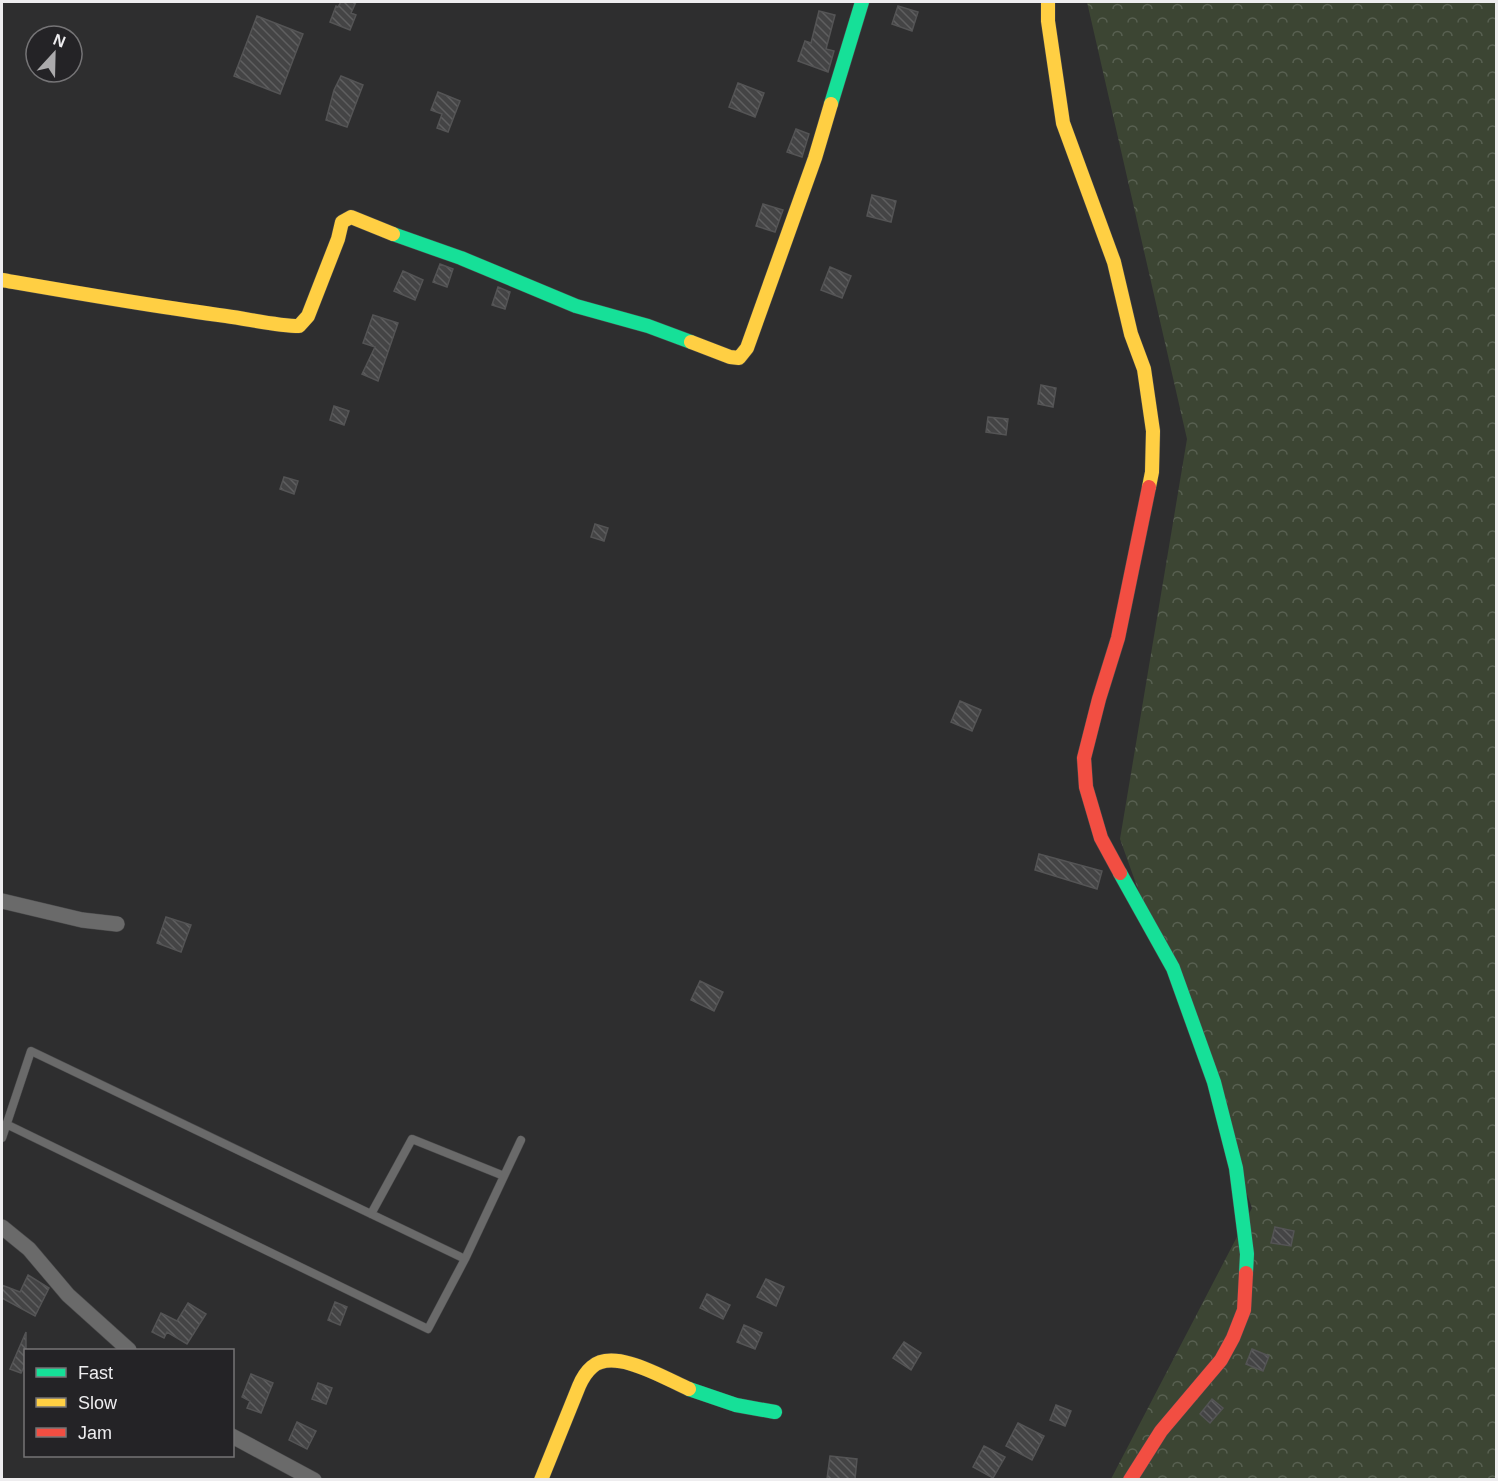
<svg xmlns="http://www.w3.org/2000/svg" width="1498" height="1481" viewBox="0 0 1498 1481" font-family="Arial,sans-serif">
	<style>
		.forest { fill: url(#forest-crowns) }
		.building { fill: url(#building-back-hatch); stroke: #545455; stroke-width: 1.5 }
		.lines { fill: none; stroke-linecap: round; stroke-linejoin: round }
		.lane-casing { stroke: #4a4a4b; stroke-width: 9 }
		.street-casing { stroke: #4a4a4b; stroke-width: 16 }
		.fast-casing { stroke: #4a4a4b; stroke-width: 15 }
		.slow-casing { stroke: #4a4a4b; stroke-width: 15 }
		.jam-casing { stroke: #4a4a4b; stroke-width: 15 }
		.lane { stroke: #6a6a6a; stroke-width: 8 }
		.street { stroke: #6a6a6a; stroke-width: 15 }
		.fast { stroke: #16e098; stroke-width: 14 }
		.slow { stroke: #ffcf43; stroke-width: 14 }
		.jam { stroke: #f24e42; stroke-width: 14 }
	</style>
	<defs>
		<pattern id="forest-crowns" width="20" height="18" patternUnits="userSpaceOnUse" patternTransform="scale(1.5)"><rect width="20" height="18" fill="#3c4533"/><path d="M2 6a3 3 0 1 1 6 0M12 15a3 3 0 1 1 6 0" fill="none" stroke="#586051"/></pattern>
		<pattern id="building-back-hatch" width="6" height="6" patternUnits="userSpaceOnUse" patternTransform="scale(1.5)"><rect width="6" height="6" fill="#444445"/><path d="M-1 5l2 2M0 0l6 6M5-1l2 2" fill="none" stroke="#5f5f60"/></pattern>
	</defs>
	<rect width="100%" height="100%" fill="#2e2e2f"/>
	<!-- forest -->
	<path class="forest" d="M 1087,2 L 1496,2 L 1496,1479 L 1111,1479 L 1252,1208 L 1120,839 L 1187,439 Z"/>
	<!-- building -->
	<path class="building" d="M 341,2 L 356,2 L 351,13 L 356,15 L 350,30 L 330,22 L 336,6 L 338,7 Z
		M 898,6 L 918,12 L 912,31 L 892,24 Z
		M 819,11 L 835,15 L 826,49 L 834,51 L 828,72 L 798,61 L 805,41 L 811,43 Z
		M 257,16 L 303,34 L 280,94 L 234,76 Z
		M 341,76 L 363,85 L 347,127 L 326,120 L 334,90 Z
		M 738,83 L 764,93 L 755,117 L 729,107 Z
		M 438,92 L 460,101 L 448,132 L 437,128 L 442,114 L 431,110 Z
		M 796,129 L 809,134 L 802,157 L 787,152 Z
		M 872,195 L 896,201 L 891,222 L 867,216 Z
		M 763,204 L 783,210 L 775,232 L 756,226 Z
		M 440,264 L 453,269 L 447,287 L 433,282 Z
		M 830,267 L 851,276 L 842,298 L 821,290 Z
		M 403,271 L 423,280 L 415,300 L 394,291 Z
		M 498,287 L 510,292 L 505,309 L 492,305 Z
		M 373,315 L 398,323 L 378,381 L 362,374 L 375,347 L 363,343 Z
		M 1041,385 L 1056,388 L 1053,407 L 1038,404 Z
		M 334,406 L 349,411 L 344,425 L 330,420 Z
		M 988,417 L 1008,419 L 1006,435 L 986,432 Z
		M 284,477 L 298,481 L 294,494 L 280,489 Z
		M 595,524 L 608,528 L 604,541 L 591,537 Z
		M 960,701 L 981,710 L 972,731 L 951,722 Z
		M 1039,854 L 1102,871 L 1097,889 L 1035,870 Z
		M 166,917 L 191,925 L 181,952 L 157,943 Z
		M 700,981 L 723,992 L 714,1011 L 691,1000 Z
		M 1275,1227 L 1294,1231 L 1291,1246 L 1271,1243 Z
		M 28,1275 L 49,1288 L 35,1316 L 2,1298 L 2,1285 L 20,1292 Z
		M 766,1279 L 784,1287 L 776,1306 L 757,1297 Z
		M 707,1294 L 730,1305 L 723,1319 L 700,1308 Z
		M 335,1302 L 347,1307 L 340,1325 L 328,1320 Z
		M 188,1303 L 206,1314 L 187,1344 L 167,1332 L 164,1338 L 152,1332 L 161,1313 L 177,1321 Z
		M 744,1325 L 762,1333 L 755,1349 L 737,1342 Z
		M 26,1332 L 26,1363 L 21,1373 L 10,1369 Z
		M 904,1342 L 921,1353 L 911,1370 L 893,1358 Z
		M 1252,1349 L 1269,1356 L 1263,1371 L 1246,1364 Z
		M 251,1374 L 273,1383 L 261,1413 L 247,1408 L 250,1401 L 242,1397 Z
		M 318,1383 L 332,1388 L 326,1404 L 312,1399 Z
		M 1212,1399 L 1223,1408 L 1210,1423 L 1200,1414 Z
		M 1056,1405 L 1071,1411 L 1065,1426 L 1050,1420 Z
		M 297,1422 L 316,1431 L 307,1449 L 289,1440 Z
		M 1018,1423 L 1044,1436 L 1032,1460 L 1006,1446 Z
		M 984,1446 L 1005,1457 L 993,1478 L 973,1467 Z
		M 830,1456 L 857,1459 L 855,1479 L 827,1479 Z"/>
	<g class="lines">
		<defs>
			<path id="lane" d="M 6,1124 L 428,1329 L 465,1259
				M 2,1138 L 31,1051 L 465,1259 L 521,1140
				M 371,1214 L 412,1139 L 504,1176"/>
			<path id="street" d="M 2,901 L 82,920 L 117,924
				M 2,1227 L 29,1249 L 68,1295 L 129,1350
				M 232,1436 L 314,1480"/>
			<path id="fast" d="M 831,104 L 862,2
				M 393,234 L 461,258 L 576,306 L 648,326 L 691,342
				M 1120,873 L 1173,968 L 1214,1082 L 1236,1168 L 1247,1254 L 1246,1273
				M 689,1389 L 736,1405 L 775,1412"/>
			<path id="slow" d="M 1048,2 L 1048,21 L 1063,123 L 1114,262 L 1131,334 L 1144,369 L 1153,431 L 1152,472 L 1149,487
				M 2,280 C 77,293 151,306 226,316 C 249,319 277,326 299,326 L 308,316 L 338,239 L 342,222 L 351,217 L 393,234
				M 691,342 L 730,357 L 739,358 L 747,348 L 815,158 L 831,104
				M 541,1480 L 579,1386 C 582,1379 586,1372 592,1367 C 614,1347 666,1379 689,1389"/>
			<path id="jam" d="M 1120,873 L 1101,838 L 1086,787 L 1084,758 L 1099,699 L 1118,638 L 1149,487
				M 1130,1480 L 1161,1431 L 1221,1360 L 1233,1338 L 1244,1310 L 1246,1273"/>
		</defs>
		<!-- lane casing -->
		<use href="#lane" class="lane-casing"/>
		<!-- street casing -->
		<use href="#street" class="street-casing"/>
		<!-- fast casing -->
		<use href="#fast" class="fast-casing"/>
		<!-- slow casing -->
		<use href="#slow" class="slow-casing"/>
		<!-- jam casing -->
		<use href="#jam" class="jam-casing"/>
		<!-- lane -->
		<use href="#lane" class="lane"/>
		<!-- street -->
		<use href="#street" class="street"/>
		<!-- fast -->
		<use href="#fast" class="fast"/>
		<!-- slow -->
		<use href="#slow" class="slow"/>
		<!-- jam -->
		<use href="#jam" class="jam"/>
	</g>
	<!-- border -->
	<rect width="1498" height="1481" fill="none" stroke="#eeedef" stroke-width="6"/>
	<!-- legend -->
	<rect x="24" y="1349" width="210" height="108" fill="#242326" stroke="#757476" stroke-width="1.5"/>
	<rect x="36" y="1368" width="30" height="9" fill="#16e098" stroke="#757476" stroke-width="1.5"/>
	<text x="78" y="1379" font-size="18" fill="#eeedef">Fast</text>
	<rect x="36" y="1398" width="30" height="9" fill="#ffcf43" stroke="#757476" stroke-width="1.5"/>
	<text x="78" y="1409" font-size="18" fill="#eeedef">Slow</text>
	<rect x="36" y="1428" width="30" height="9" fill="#f24e42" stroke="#757476" stroke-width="1.5"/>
	<text x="78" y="1439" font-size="18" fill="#eeedef">Jam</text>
	<!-- north arrow -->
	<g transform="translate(54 54) rotate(22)"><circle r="28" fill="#242326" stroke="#757476" stroke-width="1.5"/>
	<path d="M0-4.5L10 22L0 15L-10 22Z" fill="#abaaac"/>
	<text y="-9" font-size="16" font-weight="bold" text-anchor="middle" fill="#eeedef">N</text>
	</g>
</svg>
